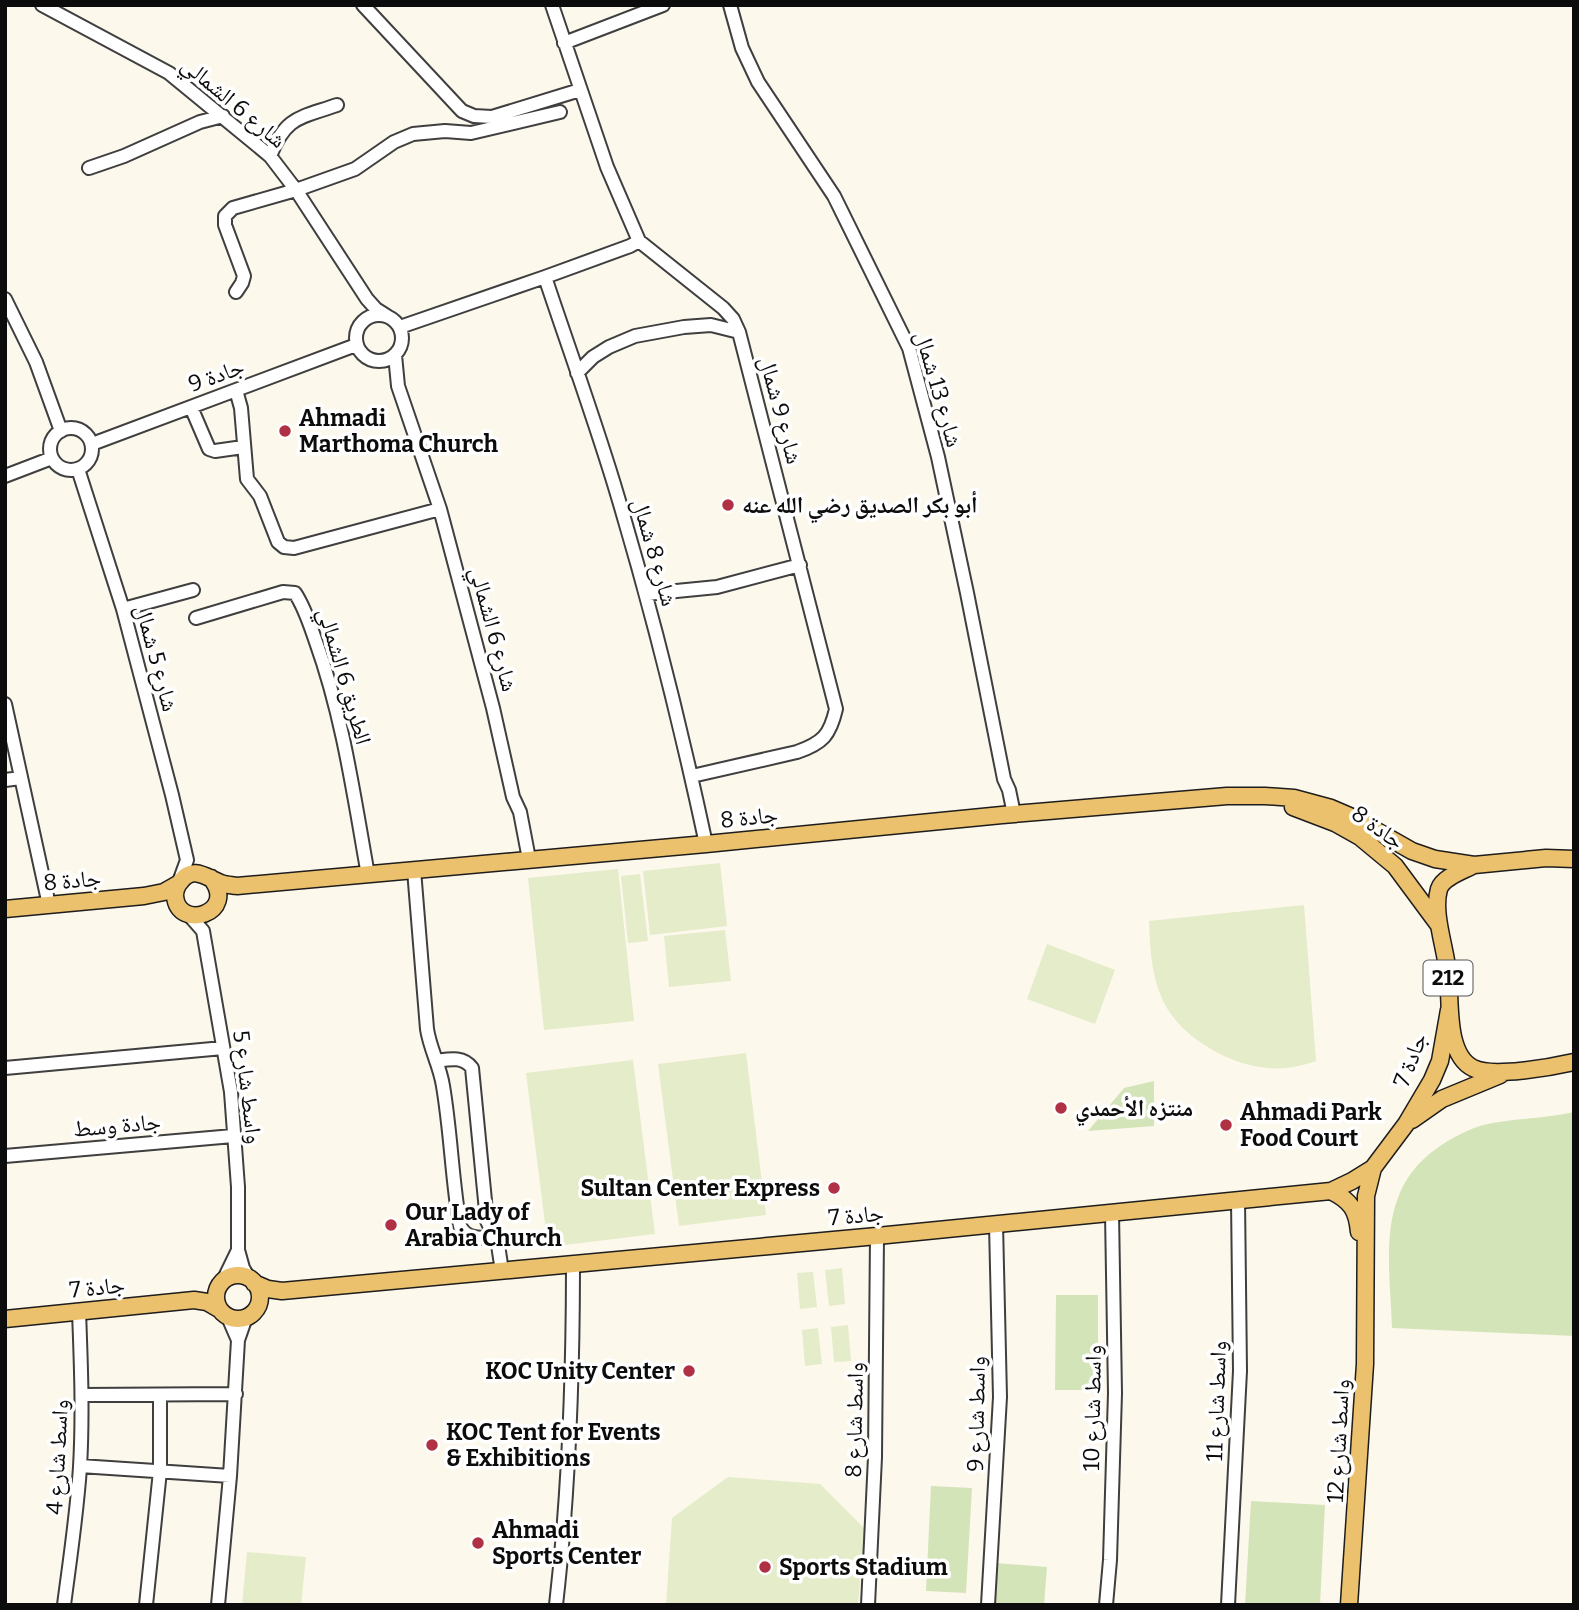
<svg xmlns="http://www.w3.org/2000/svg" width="1579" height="1610" viewBox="0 0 1579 1610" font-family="Bitter,'Noto Naskh Arabic',serif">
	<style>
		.green { fill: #d4e4b9 }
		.pitch { fill: #e4ecca }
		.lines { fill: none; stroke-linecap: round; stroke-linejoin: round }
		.minor-casing { stroke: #3f3f3f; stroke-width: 16 }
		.major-casing { stroke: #1d1d1d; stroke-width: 19 }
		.minor { stroke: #fff; stroke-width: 12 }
		.major { stroke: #ecc16d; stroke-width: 16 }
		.poi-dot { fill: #af3143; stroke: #fff; stroke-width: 2.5 }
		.labels { text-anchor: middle; stroke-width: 7; stroke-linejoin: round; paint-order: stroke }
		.shield { fill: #fff; stroke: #555; stroke-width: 2 }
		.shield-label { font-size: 21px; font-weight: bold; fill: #0c0c0c }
		.street-label { font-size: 23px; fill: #0c0c0c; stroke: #fff }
		.poi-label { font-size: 23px; font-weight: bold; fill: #0c0c0c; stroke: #fff; text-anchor: start }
	</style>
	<rect width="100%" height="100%" fill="#fdf8ec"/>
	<!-- green -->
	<path class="green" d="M 1154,1081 L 1154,1126 L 1088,1131 L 1124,1088 Z
		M 1574,1112 L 1574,1336 L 1392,1328 C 1390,1264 1375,1192 1436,1149 C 1450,1139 1466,1130 1483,1125 C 1513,1118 1544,1119 1574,1112 Z
		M 1056,1295 L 1098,1295 L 1098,1390 L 1055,1390 Z
		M 931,1486 L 972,1488 L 966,1593 L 926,1591 Z
		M 1251,1501 L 1325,1505 L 1320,1605 L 1245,1605 Z
		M 995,1563 L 1047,1567 L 1044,1605 L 992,1605 Z"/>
	<!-- pitch -->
	<path class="pitch" d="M 720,863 L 727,926 L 650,935 L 643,871 Z
		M 618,869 L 634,1021 L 544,1030 L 528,878 Z
		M 640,874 L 648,941 L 628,943 L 621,876 Z
		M 1304,905 L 1316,1061 C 1301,1066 1284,1070 1268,1068 C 1228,1065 1176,1035 1161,996 C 1151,972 1150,947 1149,921 Z
		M 725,930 L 731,981 L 669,987 L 664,936 Z
		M 1047,944 L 1115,970 L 1095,1024 L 1027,999 Z
		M 746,1053 L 766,1215 L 679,1226 L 658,1064 Z
		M 633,1060 L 655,1234 L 548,1247 L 526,1073 Z
		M 842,1268 L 845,1304 L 829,1306 L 825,1270 Z
		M 813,1272 L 817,1307 L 800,1309 L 797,1273 Z
		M 848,1325 L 851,1361 L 834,1362 L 831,1327 Z
		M 818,1328 L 822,1364 L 805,1366 L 802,1330 Z
		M 728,1477 L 820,1484 L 865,1529 L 858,1605 L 666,1605 L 672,1518 Z
		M 247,1552 L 306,1557 L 301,1605 L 242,1605 Z"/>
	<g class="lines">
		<defs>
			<path id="minor" d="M 42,5 L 169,73 L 270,156 L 296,190 L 367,299 L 376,309 L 387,316
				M 363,5 L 462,111 L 474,116 L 492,117 L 580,90
				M 552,5 L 607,167 L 639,241 L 723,308 L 733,319 L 739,332 L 836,709 C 830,735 823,743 797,752 L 692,776
				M 730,5 L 742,48 L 758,82 L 834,196 L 909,348 L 938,457 L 967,593 L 1004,779 L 1009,790 L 1014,814
				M 564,43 L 663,5
				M 270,156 C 286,116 300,118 337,105
				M 89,168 L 124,156 L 200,122 L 223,116
				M 545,277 C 568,346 593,415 614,484 C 650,603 680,723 706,844
				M 236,292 L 242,283 L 244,276 L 225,225 L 225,216 L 233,208 L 296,190 L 355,169 L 394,142 L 413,134 L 445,131 L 471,133 L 560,112
				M 5,299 L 36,362 L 61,431
				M356 338a23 23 0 1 1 46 0a23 23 0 1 1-46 0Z
				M 400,327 L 545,277 L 630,246 L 639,241
				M 395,355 L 398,386 L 440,509 L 493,708 L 513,797 L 520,812 L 529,859
				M 577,373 L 593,357 L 609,347 L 635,336 L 684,327 L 711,325 L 739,332
				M 236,390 L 241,408 L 247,479 L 260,496 L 278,542 L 284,547 L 294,548 L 440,509
				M 191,407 L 209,449 L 215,451 L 243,447
				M50 449a21 21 0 1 1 42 0a21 21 0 1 1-42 0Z
				M 92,444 L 356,345
				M 78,469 L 123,609 L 172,795 L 187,860 L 179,882
				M 5,476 L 52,458
				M 646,594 L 717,587 L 800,565
				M 123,609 L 193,590
				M 196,618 L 283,592 L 295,593 C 305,608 310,625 316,642 C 343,717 354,797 368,875
				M 5,704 L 49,905
				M 5,780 L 21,778
				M 414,870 L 427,1029 C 430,1049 440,1066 443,1086 C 451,1133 452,1180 460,1226 C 467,1240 480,1238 494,1237
				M 189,915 L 203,931 L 231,1092 L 238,1187 L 238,1250 L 243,1268 L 250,1280
				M 436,1061 C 450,1059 463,1056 472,1068 L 487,1221 L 498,1245 L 502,1271
				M 5,1068 L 223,1048
				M 5,1156 L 233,1136
				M 223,1281 L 238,1250
				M 228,1317 L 238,1340
				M 82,1395 L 236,1394
				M 80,1466 L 230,1476
				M 64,1605 C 70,1559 77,1513 80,1467 C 83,1415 81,1363 79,1312
				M 146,1605 L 160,1471 L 160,1395
				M 218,1605 L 230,1476 L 238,1340 L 246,1317
				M 556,1605 C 569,1492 573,1378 573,1264
				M 868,1605 L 875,1457 L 877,1236
				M 988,1605 L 1000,1397 L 996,1224
				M 1106,1605 L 1110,1560 L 1115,1393 L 1112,1213
				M 1228,1605 L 1240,1371 L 1238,1199"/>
			<path id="major" d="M 1293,807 L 1335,823 L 1360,837 L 1395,866 L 1438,924
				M 1474,865 C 1463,871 1443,877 1439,889 C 1432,913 1446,949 1448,974 C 1451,1000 1445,1054 1473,1068 C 1492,1078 1552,1067 1574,1062
				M 211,878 C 239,913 178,932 175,896 C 175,891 177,885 181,881 C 193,865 207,878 221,883 C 226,885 232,885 237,886 L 706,844 L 1002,815 L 1227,796 L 1265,796 L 1294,798 L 1331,808 L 1352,817 L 1412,851 L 1435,859 L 1474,865 L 1546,858 L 1574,859
				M 5,909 L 144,896 L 164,892 L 178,884
				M 1412,1120 L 1442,1099 L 1500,1075
				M 1331,1191 C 1351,1201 1357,1210 1359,1232
				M216 1297a22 22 0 1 1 44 0a22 22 0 1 1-44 0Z
				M 254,1283 L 268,1289 L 282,1291 L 877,1236 L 1331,1191 L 1352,1181 L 1373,1168 L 1406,1124 L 1432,1080 L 1440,1061 L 1449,1010
				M 5,1319 L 194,1300 L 207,1302 L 219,1309
				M 1349,1605 L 1365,1364 L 1366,1196 L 1373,1168"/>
		</defs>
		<!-- minor casing -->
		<use href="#minor" class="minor-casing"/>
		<!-- major casing -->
		<use href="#major" class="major-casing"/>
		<!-- minor -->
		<use href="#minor" class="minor"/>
		<!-- major -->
		<use href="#major" class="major"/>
	</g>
	<!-- markers -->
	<g class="poi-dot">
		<circle cx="285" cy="431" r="7"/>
		<circle cx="728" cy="505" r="7"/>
		<circle cx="1061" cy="1108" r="7"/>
		<circle cx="1226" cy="1125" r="7"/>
		<circle cx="834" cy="1188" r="7"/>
		<circle cx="391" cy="1225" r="7"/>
		<circle cx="689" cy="1371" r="7"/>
		<circle cx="432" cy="1445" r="7"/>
		<circle cx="478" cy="1543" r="7"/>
		<circle cx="765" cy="1567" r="7"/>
	</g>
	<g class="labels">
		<!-- shield labels -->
		<rect class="shield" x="1423.5" y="960.5" width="49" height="35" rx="5"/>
		<g class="shield-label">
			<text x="1448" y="985">212</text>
		</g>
		<!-- street labels -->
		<g class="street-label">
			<text transform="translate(234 102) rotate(40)" y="8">شارع 6 الشمالي</text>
			<text transform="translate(216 375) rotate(-20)" y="8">جادة 9</text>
			<text transform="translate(939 389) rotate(74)" y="8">شارع 13 شمال</text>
			<text transform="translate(781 410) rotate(75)" y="8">شارع 9 شمال</text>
			<text transform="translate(655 552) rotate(74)" y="8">شارع 8 شمال</text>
			<text transform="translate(494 629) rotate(75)" y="8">شارع 6 الشمالي</text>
			<text transform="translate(157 658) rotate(75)" y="8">شارع 5 شمال</text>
			<text transform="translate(345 676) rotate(74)" y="8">الطريق 6 الشمالي</text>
			<text transform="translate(749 817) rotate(-6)" y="8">جادة 8</text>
			<text transform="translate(1378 827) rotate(35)" y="8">جادة 8</text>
			<text transform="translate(72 880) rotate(-5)" y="8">جادة 8</text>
			<text transform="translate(1410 1060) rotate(-69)" y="8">جادة 7</text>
			<text transform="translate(248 1087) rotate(83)" y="8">واسط شارع 5</text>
			<text transform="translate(117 1125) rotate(-5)" y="8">جادة وسط</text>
			<text transform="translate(856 1215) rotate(-5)" y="8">جادة 7</text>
			<text transform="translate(97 1287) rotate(-6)" y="8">جادة 7</text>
			<text transform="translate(1216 1401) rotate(-88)" y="8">واسط شارع 11</text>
			<text transform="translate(1092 1408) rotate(-89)" y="8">واسط شارع 10</text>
			<text transform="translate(976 1414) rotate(-89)" y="8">واسط شارع 9</text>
			<text transform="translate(854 1420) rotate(-89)" y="8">واسط شارع 8</text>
			<text transform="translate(1338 1441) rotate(-87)" y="8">واسط شارع 12</text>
			<text transform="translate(57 1457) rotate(-87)" y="8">واسط شارع 4</text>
		</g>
		<!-- poi labels -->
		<g class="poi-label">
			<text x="299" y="426">Ahmadi<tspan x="299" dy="26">Marthoma Church</tspan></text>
			<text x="742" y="513">أبو بكر الصديق رضي الله عنه</text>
			<text x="1075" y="1116">منتزه الأحمدي</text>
			<text x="1240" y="1120">Ahmadi Park<tspan x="1240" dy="26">Food Court</tspan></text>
			<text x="820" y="1196" text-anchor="end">Sultan Center Express</text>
			<text x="405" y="1220">Our Lady of<tspan x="405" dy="26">Arabia Church</tspan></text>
			<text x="675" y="1379" text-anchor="end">KOC Unity Center</text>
			<text x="446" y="1440">KOC Tent for Events<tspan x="446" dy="26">&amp; Exhibitions</tspan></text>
			<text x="492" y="1538">Ahmadi<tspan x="492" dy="26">Sports Center</tspan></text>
			<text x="779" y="1575">Sports Stadium</text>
		</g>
	</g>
	<!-- border -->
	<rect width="1579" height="1610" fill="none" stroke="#0c0c0c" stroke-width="14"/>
</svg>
